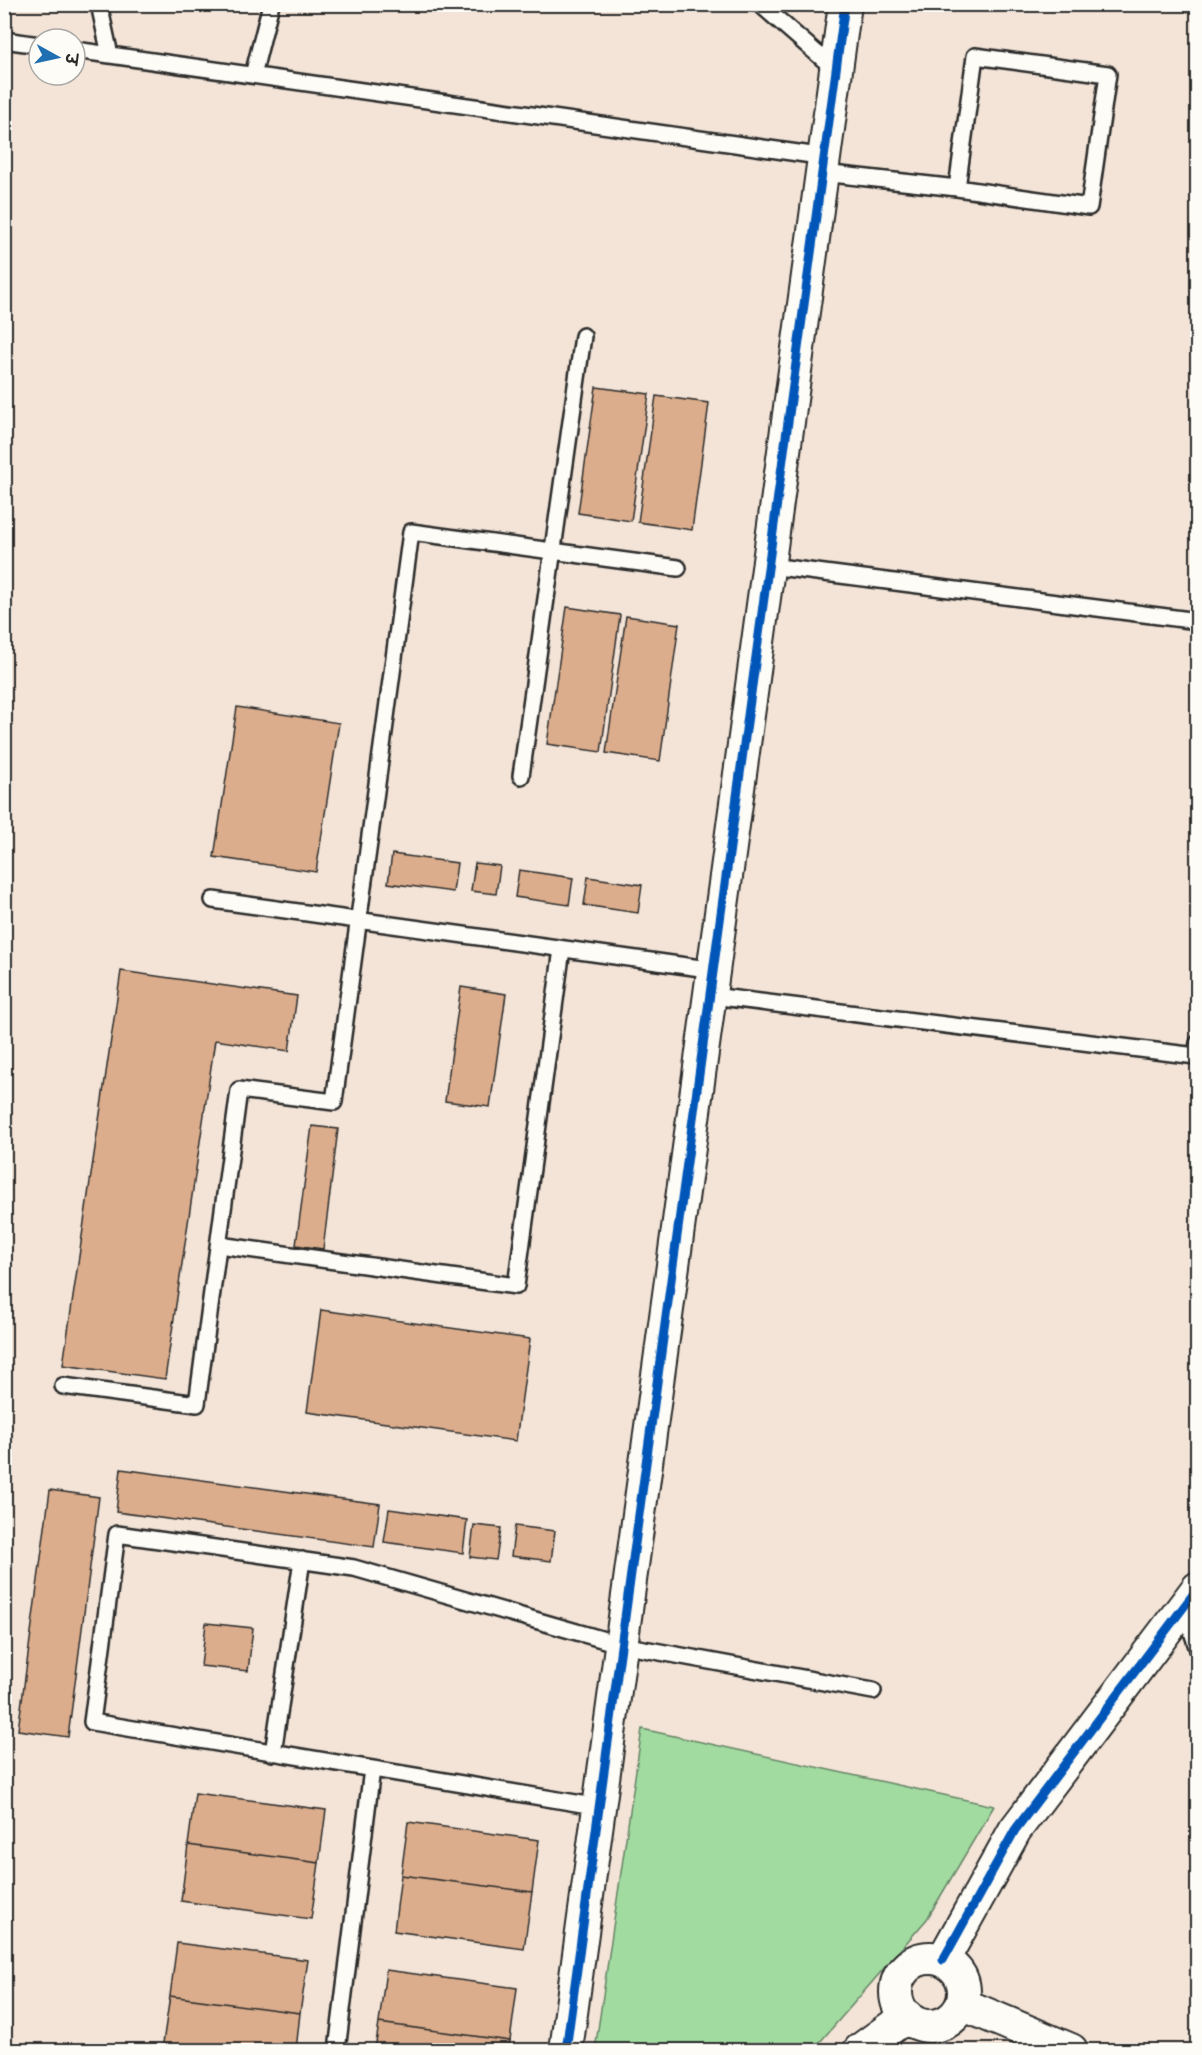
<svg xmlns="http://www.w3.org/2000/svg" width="1202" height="2055" viewBox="0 0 1202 2055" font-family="Mynerve,'Playpen Sans Deva',sans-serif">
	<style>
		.green { fill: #a1dba0; stroke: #668366; stroke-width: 1.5 }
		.building { fill: #dbad8c; stroke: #2b2b2b; stroke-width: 1.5 }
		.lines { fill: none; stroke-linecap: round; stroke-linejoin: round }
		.lane-casing { stroke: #2b2b2b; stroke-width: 20 }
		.street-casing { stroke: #2b2b2b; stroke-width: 36 }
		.lane { stroke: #fdfcf7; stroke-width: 15 }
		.street { stroke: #fdfcf7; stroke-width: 32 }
		.cycleway-casing { stroke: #fdfcf7; stroke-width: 13 }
		.cycleway { stroke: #0057b8; stroke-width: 9 }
	</style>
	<rect width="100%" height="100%" fill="#f3e4d7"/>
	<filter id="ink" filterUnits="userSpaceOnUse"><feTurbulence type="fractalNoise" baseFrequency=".0167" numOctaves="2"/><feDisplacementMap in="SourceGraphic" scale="12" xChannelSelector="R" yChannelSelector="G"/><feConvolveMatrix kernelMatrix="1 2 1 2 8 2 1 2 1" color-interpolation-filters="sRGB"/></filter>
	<g filter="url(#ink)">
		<!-- green -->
		<path class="green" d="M 642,1729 L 994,1806 L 927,1919 L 813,2050 L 595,2050 Z"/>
		<!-- building -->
		<path class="building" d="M 596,387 L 649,394 L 631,521 L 578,513 Z
			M 656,396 L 709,403 L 692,530 L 638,522 Z
			M 567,607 L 620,615 L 601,752 L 547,744 Z
			M 626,616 L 679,624 L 660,761 L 606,753 Z
			M 237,707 L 339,723 L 316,872 L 214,857 Z
			M 392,854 L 457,863 L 453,892 L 388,883 Z
			M 475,863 L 500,866 L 496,894 L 471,891 Z
			M 519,870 L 573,878 L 569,905 L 515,897 Z
			M 588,877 L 642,885 L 638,913 L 584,905 Z
			M 121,971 L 297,996 L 289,1051 L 215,1040 L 165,1379 L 63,1365 Z
			M 461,987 L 506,994 L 490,1107 L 445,1101 Z
			M 312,1126 L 338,1129 L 323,1249 L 296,1245 Z
			M 321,1310 L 530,1339 L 516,1441 L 307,1412 Z
			M 121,1469 L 380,1504 L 374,1547 L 116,1512 Z
			M 50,1490 L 99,1497 L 68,1737 L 18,1730 Z
			M 389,1509 L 467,1520 L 463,1553 L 384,1542 Z
			M 474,1525 L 501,1528 L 496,1560 L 470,1557 Z
			M 515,1526 L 555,1531 L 551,1561 L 511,1556 Z
			M 206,1623 L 253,1628 L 248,1671 L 201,1666 Z
			M 195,1793 L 326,1810 L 319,1863 L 188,1845 Z
			M 408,1822 L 539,1840 L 532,1892 L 401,1875 Z
			M 188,1845 L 319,1863 L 311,1919 L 181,1901 Z
			M 401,1875 L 532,1892 L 524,1949 L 394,1931 Z
			M 177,1943 L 308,1960 L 300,2013 L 170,1996 Z
			M 386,1970 L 517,1988 L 510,2041 L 379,2023 Z
			M 170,1996 L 300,2013 L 296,2050 L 162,2050 Z
			M 379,2023 L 510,2041 L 508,2050 L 375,2050 Z"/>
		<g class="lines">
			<defs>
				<path id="lane" d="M 99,4 L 110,55
					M 760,4 L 837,71
					M 4,40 L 39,45
					M 75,50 L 826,157
					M 975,56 L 1108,74 L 1089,207 L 957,188 Z
					M 253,75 L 271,4
					M 823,173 L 957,188
					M 770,566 L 1198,621
					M 521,776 L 583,336
					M 213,900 L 715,970
					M 712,996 L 1196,1056 L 1198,1043
					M 219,1245 L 516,1286 L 562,949
					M 63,1386 L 197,1404 L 239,1090 L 334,1102 L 411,532 L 678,568
					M 1184,1607 L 1198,1650
					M 273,1753 L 302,1560
					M 600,1807 L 92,1722 L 117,1534 L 354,1568 L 622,1645 L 873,1691
					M 337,2050 L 372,1769"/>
				<path id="street" d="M896 1992a34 34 0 1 1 68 0a34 34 0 1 1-68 0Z
					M 943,1960 L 1015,1830 L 1198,1588
					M 962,2004 L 1071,2050
					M 566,2050 L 845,4
					M 860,2050 L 907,2016"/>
			</defs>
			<!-- lane casing -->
			<use href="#lane" class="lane-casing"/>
			<!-- street casing -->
			<use href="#street" class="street-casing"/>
			<!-- lane -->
			<use href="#lane" class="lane"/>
			<!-- street -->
			<use href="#street" class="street"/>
			<defs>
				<path id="cycleway" d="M 943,1960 L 1015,1830 L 1198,1588
					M 566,2050 L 845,4"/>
			</defs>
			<!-- cycleway casing -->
			<use href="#cycleway" class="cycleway-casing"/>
			<!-- cycleway -->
			<use href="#cycleway" class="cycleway"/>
		</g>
	</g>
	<!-- margin -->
	<rect width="1202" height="2055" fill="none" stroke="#fdfcf7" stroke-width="24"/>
	<rect x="12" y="12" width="1178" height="2031" fill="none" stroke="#2b2b2b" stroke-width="2" filter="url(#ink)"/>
	<!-- north arrow -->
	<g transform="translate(57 57) rotate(98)"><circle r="28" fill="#fdfcf7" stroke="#a9a8a5" stroke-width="1.5"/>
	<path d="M0-4.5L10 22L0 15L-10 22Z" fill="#1f6fb2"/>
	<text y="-9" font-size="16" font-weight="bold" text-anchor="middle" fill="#2b2b2b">उ</text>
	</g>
</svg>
